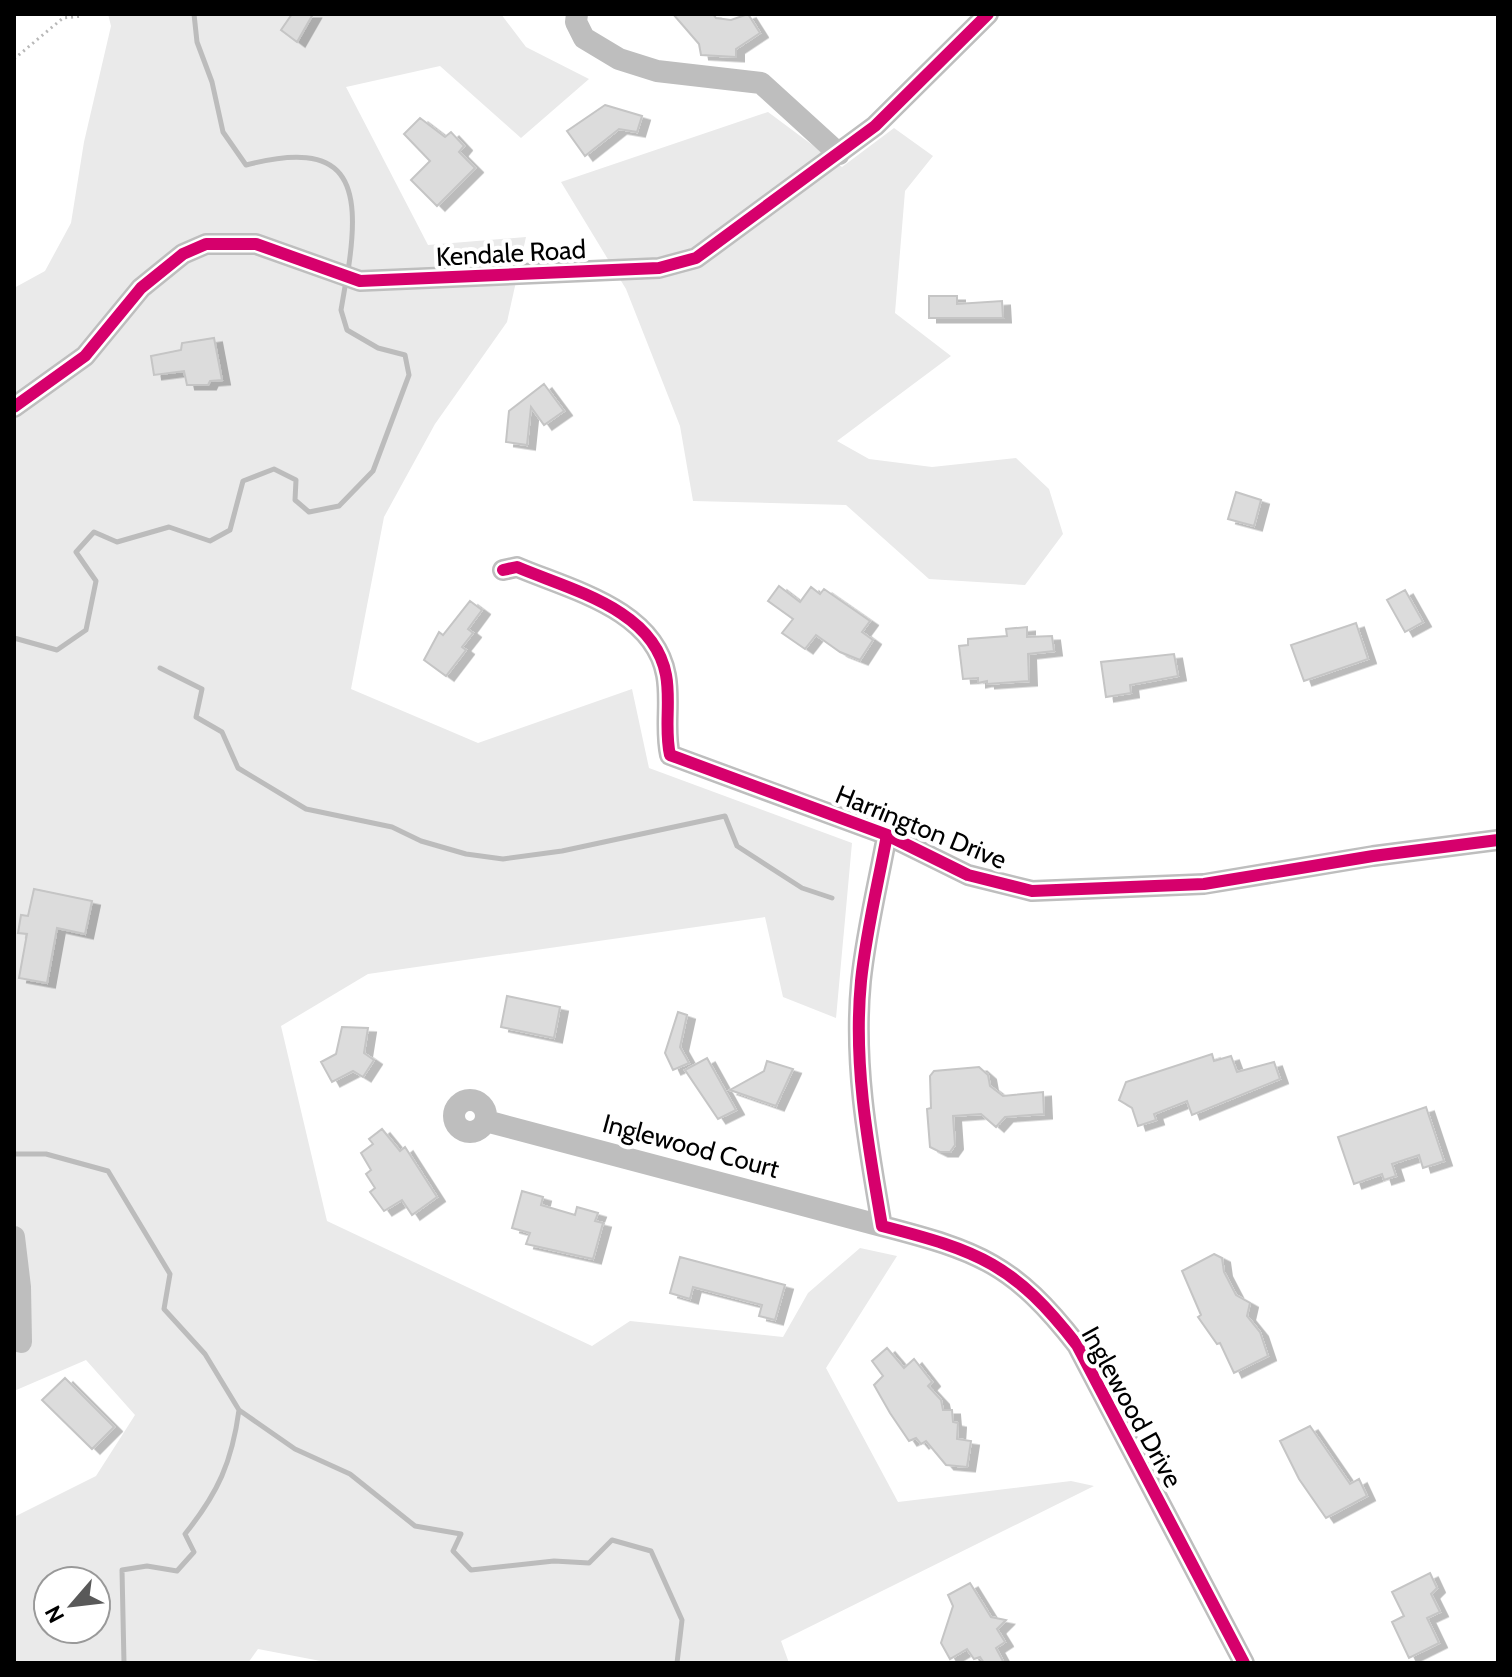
<svg xmlns="http://www.w3.org/2000/svg" width="1512" height="1677" viewBox="0 0 1512 1677" font-family="Cabin,sans-serif">
	<style>
		.green { fill: #eaeaea; fill-rule: evenodd }
		.lines { fill: none; stroke-linecap: round; stroke-linejoin: round }
		.stream { stroke: #bcbcbc; stroke-width: 5 }
		.building { fill: #dcdcdc; stroke: #c5c5c5; stroke-width: 2; filter: url(#shadow) }
		.path { stroke: #b8b8b8; stroke-width: 3; stroke-dasharray: 2 4; stroke-linecap: butt }
		.minor { stroke: #bebebe; stroke-width: 22 }
		.cycleway-casing { stroke: #fff; stroke-width: 17 }
		.cycleway { stroke: #d6006c; stroke-width: 12 }
		.labels { text-anchor: middle; stroke-width: 8; stroke-linejoin: round; paint-order: stroke }
		.street-label { font-size: 26px; fill: #000; stroke: #fff }
	</style>
	<defs>
		<filter id="shadow"><feDropShadow dx="8" dy="4.5" stdDeviation="0" flood-color="#0004"/></filter>
	</defs>
	<rect width="100%" height="100%" fill="#fff"/>
	<!-- green -->
	<path class="green" d="M 108,14 L 501,14 L 526,47 L 589,79 L 521,138 L 440,66 L 346,87 L 428,245 L 526,237 L 507,322 L 435,424 L 384,517 L 351,689 L 478,743 L 632,689 L 649,768 L 852,843 L 836,1018 L 783,997 L 765,917 L 368,974 L 281,1026 L 327,1221 L 592,1346 L 630,1321 L 783,1337 L 808,1293 L 860,1248 L 897,1256 L 826,1368 L 898,1502 L 1071,1481 L 1094,1486 L 781,1641 L 789,1663 L 331,1663 L 258,1649 L 248,1663 L 14,1663 L 14,1517 L 96,1476 L 135,1415 L 86,1360 L 14,1391 L 14,288 L 45,271 L 71,223 L 84,142 L 111,26 ZM 48,1581 L 96,1581 L 96,1629 L 48,1629 Z
		M 768,112 L 842,167 L 894,128 L 933,156 L 905,191 L 895,313 L 951,356 L 837,441 L 869,459 L 932,467 L 1016,458 L 1049,489 L 1063,534 L 1025,585 L 929,579 L 846,505 L 693,501 L 680,426 L 626,289 L 561,182 Z"/>
	<g class="lines">
		<!-- stream -->
		<path class="stream" d="M 194,14 L 197,42 L 212,82 L 223,132 L 246,165 C 347,139 362,180 348,271
			M 14,638 L 57,650 L 86,630 L 96,581 L 76,552 L 94,532 L 117,542 L 169,527 L 210,541 L 230,530 L 243,481 L 274,469 L 296,480 L 295,500 L 309,512 L 339,506 L 373,471 L 409,375 L 405,355 L 378,348 L 347,330 L 341,310 L 346,281
			M 160,668 L 202,689 L 196,717 L 222,732 L 238,768 L 306,809 L 392,827 L 421,841 L 466,854 L 503,859 L 562,851 L 725,816 L 737,846 L 802,888 L 832,898
			M 14,1154 L 46,1154 L 108,1171 L 170,1274 L 164,1309 L 205,1354 L 239,1410 L 295,1449 L 350,1474 L 415,1526 L 461,1534 L 453,1551 L 471,1570 L 554,1561 L 589,1563 L 612,1540 L 651,1551 L 682,1620 L 677,1663
			M 124,1663 L 122,1570 L 147,1566 L 177,1571 L 194,1552 L 185,1534 C 218,1493 232,1462 239,1410"/>
	</g>
	<!-- building -->
	<path class="building" d="M 292,14 L 313,14 L 297,42 L 281,30 Z
		M 673,14 L 713,14 L 716,18 L 731,20 L 748,14 L 760,33 L 736,49 L 736,57 L 701,55 L 699,44 Z
		M 605,105 L 642,116 L 637,132 L 619,129 L 585,156 L 567,131 Z
		M 420,118 L 445,137 L 451,132 L 464,146 L 459,152 L 475,168 L 437,206 L 411,180 L 430,161 L 404,134 Z
		M 929,296 L 957,296 L 957,304 L 1002,301 L 1003,318 L 929,318 Z
		M 214,338 L 222,380 L 210,381 L 208,385 L 187,385 L 184,371 L 154,375 L 151,356 L 181,350 L 182,343 Z
		M 544,384 L 564,411 L 544,425 L 531,407 L 527,445 L 506,442 L 509,411 Z
		M 1236,492 L 1261,500 L 1254,526 L 1228,519 Z
		M 779,586 L 800,602 L 811,587 L 820,594 L 824,589 L 870,621 L 862,632 L 873,640 L 860,660 L 840,652 L 816,635 L 805,649 L 782,633 L 793,619 L 768,601 Z
		M 1405,590 L 1423,622 L 1405,632 L 1387,600 Z
		M 470,601 L 482,610 L 468,629 L 473,633 L 462,647 L 466,650 L 446,676 L 424,660 L 439,632 L 443,635 Z
		M 1356,623 L 1368,659 L 1304,681 L 1291,645 Z
		M 1027,627 L 1027,637 L 1052,636 L 1054,651 L 1028,654 L 1029,681 L 987,684 L 987,681 L 978,683 L 978,678 L 963,679 L 959,646 L 968,645 L 968,639 L 1007,636 L 1006,629 Z
		M 1174,654 L 1178,676 L 1130,685 L 1131,693 L 1106,697 L 1101,662 Z
		M 34,889 L 92,901 L 85,934 L 57,928 L 47,983 L 19,978 L 27,934 L 18,933 L 21,915 L 28,916 Z
		M 507,996 L 560,1007 L 554,1038 L 501,1027 Z
		M 678,1012 L 687,1015 L 680,1047 L 689,1063 L 673,1070 L 665,1053 Z
		M 342,1027 L 368,1028 L 364,1053 L 374,1060 L 363,1077 L 353,1071 L 332,1082 L 321,1062 L 336,1054 Z
		M 1212,1054 L 1214,1061 L 1231,1056 L 1237,1072 L 1274,1062 L 1280,1079 L 1192,1115 L 1187,1101 L 1154,1114 L 1156,1120 L 1138,1126 L 1132,1108 L 1119,1100 L 1126,1082 Z
		M 707,1058 L 736,1110 L 718,1119 L 685,1070 Z
		M 767,1061 L 793,1069 L 776,1106 L 730,1090 L 764,1071 Z
		M 979,1067 L 988,1075 L 990,1086 L 1003,1096 L 1043,1092 L 1044,1114 L 1005,1117 L 996,1127 L 981,1114 L 953,1116 L 955,1145 L 950,1152 L 940,1152 L 930,1147 L 927,1109 L 931,1108 L 930,1076 L 934,1071 Z
		M 1426,1107 L 1444,1161 L 1423,1168 L 1419,1155 L 1392,1164 L 1396,1176 L 1384,1180 L 1382,1174 L 1354,1184 L 1338,1137 Z
		M 382,1129 L 400,1151 L 405,1147 L 437,1197 L 412,1215 L 402,1200 L 384,1211 L 370,1192 L 375,1188 L 366,1174 L 371,1170 L 361,1153 L 373,1144 L 369,1139 Z
		M 522,1191 L 543,1197 L 541,1205 L 575,1215 L 577,1207 L 598,1213 L 595,1221 L 603,1223 L 593,1259 L 526,1244 L 530,1233 L 512,1228 Z
		M 1214,1254 L 1222,1258 L 1224,1272 L 1236,1295 L 1250,1303 L 1247,1316 L 1260,1332 L 1268,1356 L 1234,1373 L 1220,1343 L 1217,1344 L 1198,1317 L 1201,1315 L 1182,1271 Z
		M 680,1257 L 785,1285 L 775,1320 L 759,1316 L 762,1305 L 693,1287 L 690,1299 L 670,1293 Z
		M 887,1348 L 904,1368 L 914,1359 L 932,1382 L 928,1386 L 941,1400 L 943,1410 L 952,1410 L 953,1422 L 958,1423 L 957,1439 L 971,1441 L 967,1467 L 946,1465 L 926,1441 L 921,1444 L 916,1438 L 909,1441 L 890,1413 L 874,1385 L 883,1376 L 872,1361 Z
		M 65,1378 L 114,1427 L 92,1449 L 42,1400 Z
		M 1310,1426 L 1350,1484 L 1359,1479 L 1367,1496 L 1326,1518 L 1299,1479 L 1280,1441 Z
		M 1430,1573 L 1437,1588 L 1431,1594 L 1440,1612 L 1427,1618 L 1439,1643 L 1409,1658 L 1392,1622 L 1404,1616 L 1392,1592 Z
		M 970,1583 L 991,1617 L 1006,1620 L 997,1629 L 1005,1642 L 996,1648 L 1004,1663 L 984,1663 L 980,1657 L 974,1659 L 967,1649 L 950,1659 L 941,1643 L 953,1606 L 948,1595 Z"/>
	<g class="lines">
		<!-- path -->
		<path class="path" d="M 14,59 L 63,18 L 83,16"/>
		<!-- minor -->
		<path class="minor" d="M 577,14 L 576,22 L 584,38 L 619,59 L 657,71 L 761,83 L 839,154
			M 14,407 L 85,356 L 141,288 L 183,254 L 206,244 L 256,244 L 360,281 L 659,268 L 696,258 L 875,126 L 988,14
			M 503,570 L 517,567 C 571,590 654,609 666,675 C 671,701 664,729 670,755 L 887,835 L 968,875 L 1032,891 L 1204,884 L 1373,856 L 1498,840
			M 887,835 C 878,884 866,932 861,981 C 853,1064 868,1145 882,1226 C 979,1251 1014,1264 1077,1345 L 1244,1663
			M454 1116a16 16 0 1 1 32 0a16 16 0 1 1-32 0Z
			M 486,1121 L 882,1226
			M 14,1237 L 20,1287 L 21,1342"/>
		<defs>
			<path id="cycleway" d="M 14,407 L 85,356 L 141,288 L 183,254 L 206,244 L 256,244 L 360,281 L 659,268 L 696,258 L 875,126 L 988,14
				M 503,570 L 517,567 C 571,590 654,609 666,675 C 671,701 664,729 670,755 L 887,835 L 968,875 L 1032,891 L 1204,884 L 1373,856 L 1498,840
				M 887,835 C 878,884 866,932 861,981 C 853,1064 868,1145 882,1226 C 979,1251 1014,1264 1077,1345 L 1244,1663"/>
		</defs>
		<!-- cycleway casing -->
		<use href="#cycleway" class="cycleway-casing"/>
		<!-- cycleway -->
		<use href="#cycleway" class="cycleway"/>
	</g>
	<g class="labels">
		<!-- street labels -->
		<g class="street-label">
			<text transform="translate(511 253) rotate(-3)" y="9">Kendale Road</text>
			<text transform="translate(921 827) rotate(22)" y="9">Harrington Drive</text>
			<text transform="translate(691 1146) rotate(15)" y="9">Inglewood Court</text>
			<text transform="translate(1132 1407) rotate(61)" y="9">Inglewood Drive</text>
		</g>
	</g>
	<!-- border -->
	<rect width="1512" height="1677" fill="none" stroke="#000000" stroke-width="32"/>
	<!-- north arrow -->
	<g transform="translate(72 1605) rotate(242)"><circle r="38" fill="#ffffff" stroke="#999999" stroke-width="2"/>
	<path d="M0-6L14 30L0 20L-14 30Z" fill="#595959"/>
	<text y="-12" font-size="22" font-weight="bold" text-anchor="middle" fill="#000000">N</text>
	</g>
</svg>
